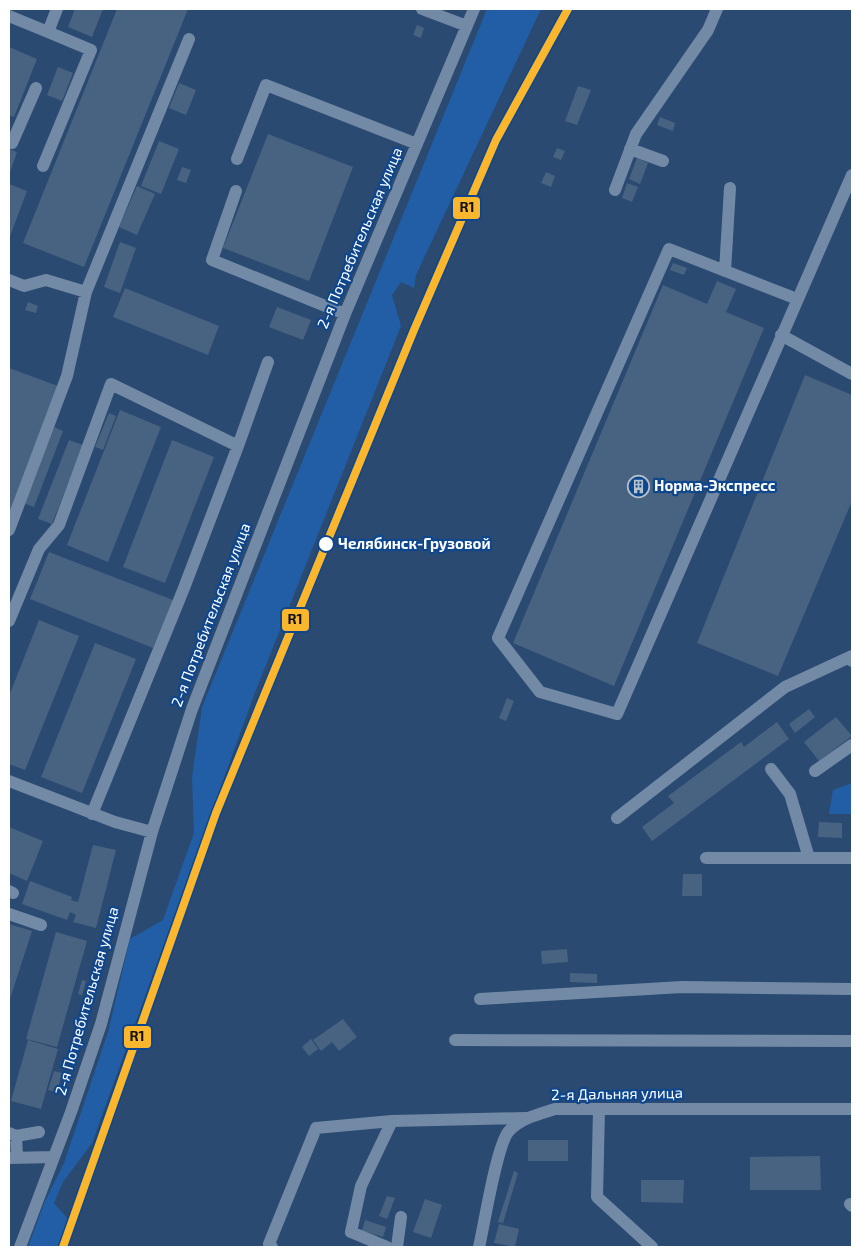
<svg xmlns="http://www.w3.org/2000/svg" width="861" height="1256" viewBox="0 0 861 1256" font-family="'Exo 2',sans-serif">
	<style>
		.green { fill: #215ea6 }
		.building { fill: #486281 }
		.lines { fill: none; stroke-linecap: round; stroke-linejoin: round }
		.minor { stroke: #728aa5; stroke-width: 12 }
		.rail-1-casing { stroke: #0e478e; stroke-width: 11 }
		.rail-1 { stroke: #fab62d; stroke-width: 8 }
		.stop-dot { fill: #fff; stroke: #0e478e; stroke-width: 2 }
		.labels { text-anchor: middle; stroke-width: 4.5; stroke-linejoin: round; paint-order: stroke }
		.street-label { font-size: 15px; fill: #fff; stroke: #0e478e }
		.poi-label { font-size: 15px; font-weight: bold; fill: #fff; stroke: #0e478e; text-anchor: start }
		.stop-label { font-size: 15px; font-weight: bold; fill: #fff; stroke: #0e478e; text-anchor: start }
		.line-badge { stroke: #0e478e; stroke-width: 2 }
		.pale-badge-label { font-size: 14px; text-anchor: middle; font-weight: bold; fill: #111 }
	</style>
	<rect width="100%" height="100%" fill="#2b4a71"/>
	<!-- green -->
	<path class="green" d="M 487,9 L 541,9 L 416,275 L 414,288 L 401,282 L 392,295 L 401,326 L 254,695 L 92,1143 L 63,1182 L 54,1203 L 68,1219 L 58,1247 L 28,1247 L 45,1201 L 64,1163 L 108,1032 L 130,939 L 163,920 L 194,833 L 192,777 L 202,707 Z
		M 852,783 L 852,814 L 829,814 L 833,790 Z"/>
	<!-- building -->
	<path class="building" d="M 75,9 L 103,9 L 92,37 L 68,27 Z
		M 117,9 L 188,9 L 84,267 L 23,243 Z
		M 417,25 L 424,28 L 421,38 L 413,35 Z
		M 9,47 L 37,59 L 14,117 L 9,115 Z
		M 58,67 L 73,73 L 62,101 L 47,95 Z
		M 179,83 L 196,90 L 186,115 L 169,108 Z
		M 578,86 L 591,90 L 577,125 L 565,121 Z
		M 660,117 L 675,123 L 673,131 L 657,125 Z
		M 268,134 L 353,167 L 309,281 L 223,248 Z
		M 159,141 L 179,149 L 161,194 L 141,186 Z
		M 557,148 L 565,151 L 561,160 L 553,157 Z
		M 9,149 L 17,152 L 9,175 Z
		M 637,158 L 648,163 L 640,184 L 629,179 Z
		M 182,167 L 191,170 L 186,183 L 177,180 Z
		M 546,172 L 555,176 L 551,187 L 541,183 Z
		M 627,183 L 638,187 L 632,202 L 622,198 Z
		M 9,184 L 27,191 L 9,239 Z
		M 137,186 L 155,194 L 137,235 L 119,227 Z
		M 120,242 L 136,248 L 120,293 L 104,287 Z
		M 673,263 L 687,268 L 684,275 L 670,270 Z
		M 717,281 L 736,289 L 726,312 L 764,328 L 614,686 L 513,643 L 663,285 L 707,304 Z
		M 125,288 L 219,326 L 208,355 L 113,317 Z
		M 28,302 L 38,306 L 36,313 L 25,310 Z
		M 277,307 L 311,320 L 303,340 L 269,327 Z
		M 9,368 L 58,386 L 9,517 Z
		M 805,375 L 852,395 L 852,501 L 778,676 L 697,643 Z
		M 120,410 L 161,427 L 108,562 L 67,545 Z
		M 109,413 L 116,416 L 103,450 L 95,447 Z
		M 52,426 L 63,431 L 34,507 L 23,503 Z
		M 69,440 L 83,445 L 52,524 L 38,519 Z
		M 172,440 L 214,457 L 165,583 L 123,567 Z
		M 49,552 L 173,600 L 153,648 L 30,599 Z
		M 39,620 L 79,636 L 25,770 L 9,764 L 9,696 Z
		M 95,643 L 136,659 L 82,793 L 41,777 Z
		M 507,698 L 514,701 L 506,721 L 499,718 Z
		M 809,709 L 815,717 L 795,733 L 789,724 Z
		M 836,717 L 852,736 L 819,761 L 804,742 Z
		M 777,722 L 789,739 L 652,841 L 642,827 L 674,803 L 668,796 L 741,742 L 744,747 Z
		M 819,822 L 842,823 L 842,838 L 818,837 Z
		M 9,827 L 43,841 L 27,881 L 9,873 Z
		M 93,845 L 116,850 L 96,928 L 73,922 L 76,915 L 70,912 L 67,920 L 22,904 L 30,881 L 72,897 L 71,900 L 78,902 Z
		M 683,874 L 702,874 L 702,896 L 682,896 Z
		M 9,924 L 32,931 L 9,1002 Z
		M 56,932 L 87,941 L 57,1047 L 26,1039 Z
		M 567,949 L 568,962 L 542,964 L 541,951 Z
		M 570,973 L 597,974 L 597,983 L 570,982 Z
		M 82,980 L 86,981 L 82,995 L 78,994 Z
		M 343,1019 L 357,1037 L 339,1051 L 332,1042 L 321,1051 L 313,1040 Z
		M 311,1039 L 318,1049 L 309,1056 L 302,1047 Z
		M 28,1040 L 58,1049 L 41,1109 L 11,1101 Z
		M 54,1071 L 62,1073 L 57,1092 L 48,1090 Z
		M 528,1140 L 568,1140 L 568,1161 L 528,1161 Z
		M 820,1156 L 821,1190 L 750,1190 L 750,1157 Z
		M 514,1171 L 518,1173 L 503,1223 L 498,1222 Z
		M 641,1180 L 684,1180 L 683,1203 L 641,1202 Z
		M 387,1196 L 395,1198 L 387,1219 L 379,1216 Z
		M 425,1199 L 442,1205 L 431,1238 L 413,1232 Z
		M 365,1220 L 386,1227 L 383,1237 L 362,1231 Z
		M 499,1224 L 519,1229 L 515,1247 L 494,1243 Z"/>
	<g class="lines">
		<!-- minor -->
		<path class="minor" d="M 422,9 L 467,26
			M 9,16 L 48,32
			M 9,142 L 12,143 L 36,88
			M 630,149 L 663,161
			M 237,159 L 266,85 L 417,144
			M 43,166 L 91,50 L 48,32 L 57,9
			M 615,190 L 636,134 L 708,30 L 717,9
			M 236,191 L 212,260 L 345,314
			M 725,271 L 730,188
			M 9,280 L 24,286 L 46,280 L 86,292 L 189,39
			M 797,299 L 669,249 L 498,638 L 540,692 L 617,714 L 852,175
			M 781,335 L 852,374
			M 238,446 L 268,362
			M 9,530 L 67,376 L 86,292
			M 9,621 L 39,549 L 59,525 L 111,384 L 238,446 L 184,588 L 92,814
			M 771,769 L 790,794 L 809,858
			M 815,771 L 852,745
			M 9,781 L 115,822 L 152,832
			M 617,818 L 785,687 L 852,656 L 852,661
			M 706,858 L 852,858
			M 9,891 L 13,893
			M 9,914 L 41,925
			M 480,999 L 682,987 L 852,989
			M 455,1040 L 852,1041
			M 599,1109 L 597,1197 L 652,1247
			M 9,1133 L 16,1136 L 17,1158
			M 16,1136 L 39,1132
			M 9,1158 L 54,1157
			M 850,1204 L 852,1206
			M 20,1247 L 71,1112 L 101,1024 L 152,832 L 192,709 L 345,314 L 474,9
			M 272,1247 L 269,1244 L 316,1128 L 392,1121 L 526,1118
			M 387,1247 L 351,1232 L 361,1186 L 392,1121
			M 397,1247 L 401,1217
			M 479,1247 C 484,1226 497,1143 509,1131 C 521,1118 539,1114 555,1109 L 852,1109"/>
		<defs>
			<path id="rail-1" d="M 63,1247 L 216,813 L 414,330 L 496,140 L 568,9"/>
		</defs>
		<!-- rail-1 casing -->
		<use href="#rail-1" class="rail-1-casing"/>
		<!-- rail-1 -->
		<use href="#rail-1" class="rail-1"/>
	</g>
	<!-- icons -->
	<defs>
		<symbol id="building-ring" viewBox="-11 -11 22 22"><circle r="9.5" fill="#0e478e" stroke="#b5c0cd" stroke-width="1.5"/><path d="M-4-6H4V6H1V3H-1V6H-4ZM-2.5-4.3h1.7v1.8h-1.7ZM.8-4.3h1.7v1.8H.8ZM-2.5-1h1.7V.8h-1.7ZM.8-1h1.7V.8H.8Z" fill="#b5c0cd"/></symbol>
	</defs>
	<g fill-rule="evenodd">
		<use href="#building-ring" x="626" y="474" width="25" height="25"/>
	</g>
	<!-- markers -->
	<circle class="stop-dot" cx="326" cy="544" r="8"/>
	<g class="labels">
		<!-- street labels -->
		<g class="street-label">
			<text transform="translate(360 238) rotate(-67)" y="5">2-я Потребительская улица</text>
			<text transform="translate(211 615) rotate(-69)" y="5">2-я Потребительская улица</text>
			<text transform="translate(87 1001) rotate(-74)" y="5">2-я Потребительская улица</text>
			<text transform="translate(617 1094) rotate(-1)" y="5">2-я Дальняя улица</text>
		</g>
		<!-- poi labels -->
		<g class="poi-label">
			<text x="654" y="491">Норма-Экспресс</text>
		</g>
		<!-- stop labels -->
		<g class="stop-label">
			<text x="338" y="549">Челябинск-Грузовой</text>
		</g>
	</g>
	<g class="line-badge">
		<rect x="452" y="196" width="29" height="24" rx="5" fill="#fab62d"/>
		<rect x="281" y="608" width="29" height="24" rx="5" fill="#fab62d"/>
		<rect x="123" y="1025" width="29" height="24" rx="5" fill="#fab62d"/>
	</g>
	<g class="pale-badge-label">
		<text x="467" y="212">R1</text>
		<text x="295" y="624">R1</text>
		<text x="137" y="1041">R1</text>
	</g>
	<!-- border -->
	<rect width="861" height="1256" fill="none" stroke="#ffffff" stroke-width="20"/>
</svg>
